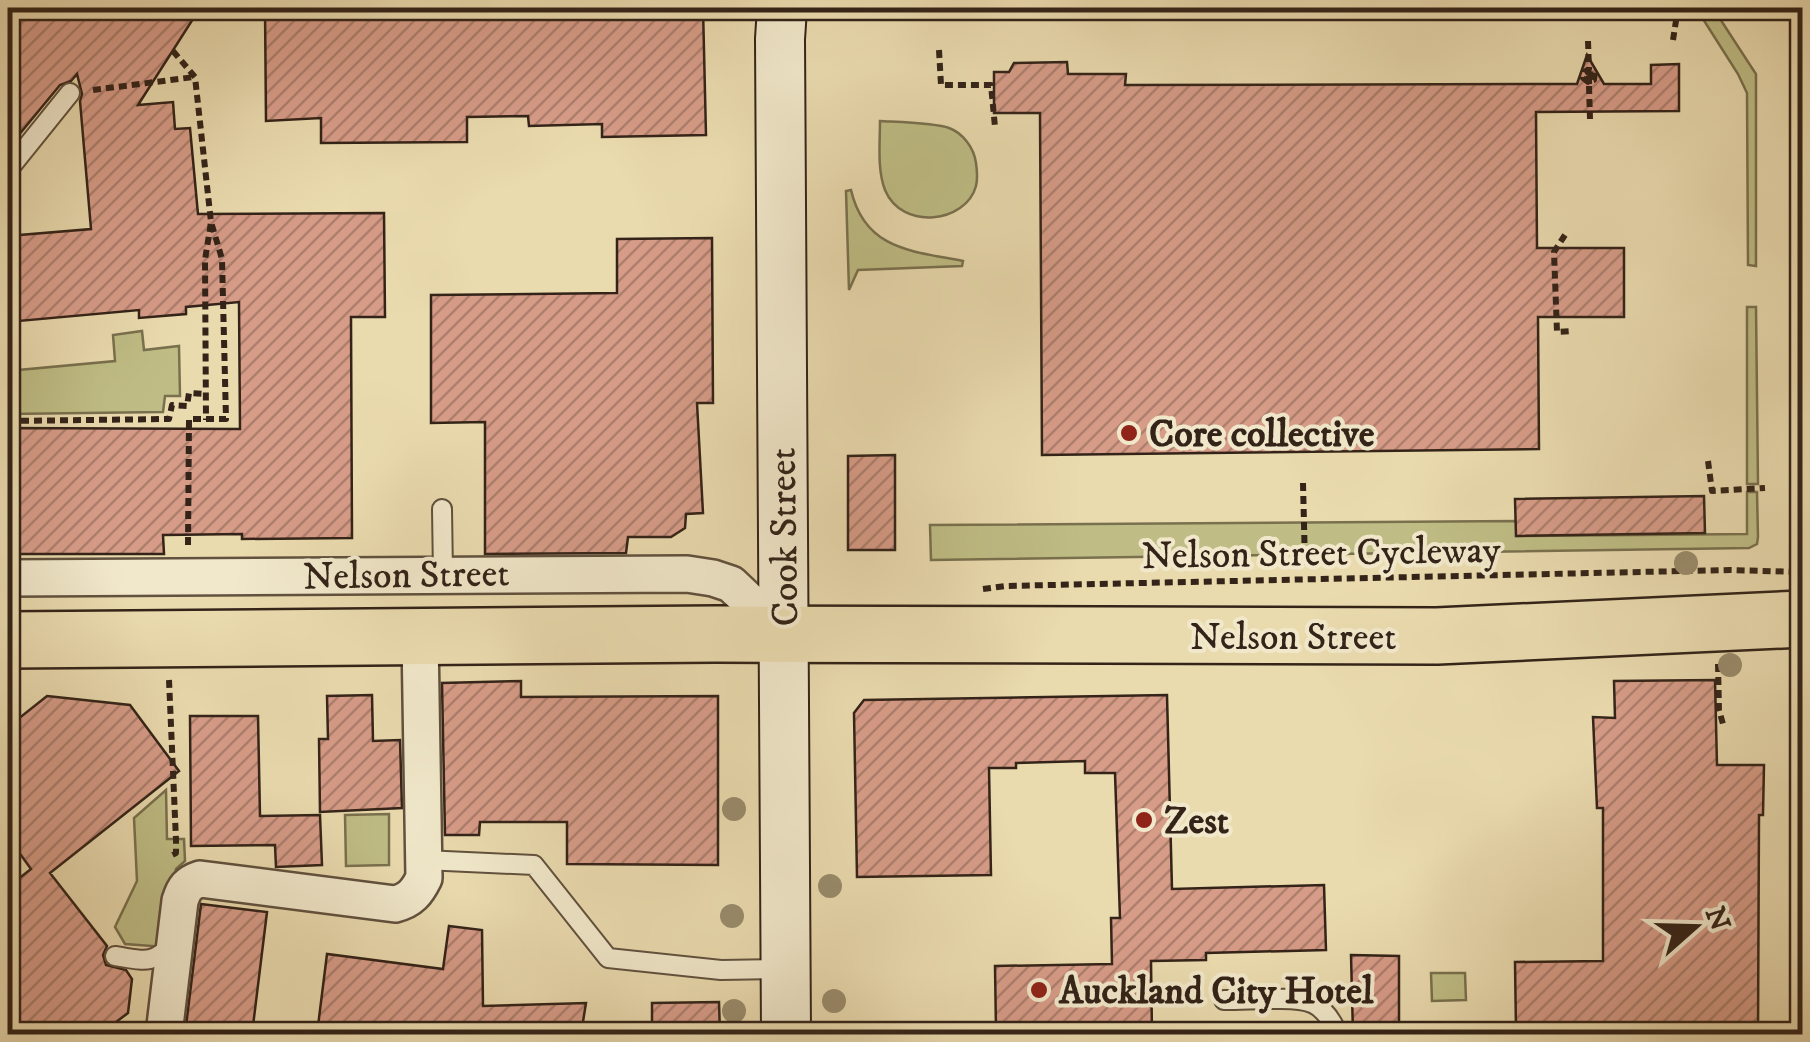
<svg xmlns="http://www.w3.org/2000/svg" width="1810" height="1042" viewBox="0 0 1810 1042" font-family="'IM FELL DW Pica',serif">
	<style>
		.green { fill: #bfbd85; stroke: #79704e; stroke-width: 2.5 }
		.building { fill: url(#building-hatch); stroke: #332318; stroke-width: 2.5 }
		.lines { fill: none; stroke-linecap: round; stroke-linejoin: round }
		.service-casing { stroke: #61513e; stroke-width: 22 }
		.minor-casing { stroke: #61513e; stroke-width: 40 }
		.secondary-casing { stroke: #332318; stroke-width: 52 }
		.primary-casing { stroke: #332318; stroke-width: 60 }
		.path { stroke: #332318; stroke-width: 6; stroke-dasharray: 8 5; stroke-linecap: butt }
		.service { stroke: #f1e8cb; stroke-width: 18 }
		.minor { stroke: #f1e8cb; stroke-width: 35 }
		.secondary { stroke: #f1e8cb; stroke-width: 48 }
		.primary { stroke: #eadbaf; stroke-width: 55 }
		.path-bridge { stroke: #332318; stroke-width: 6; stroke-dasharray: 8 5; stroke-linecap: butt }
		.tree { fill: #998b6b }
		.poi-dot { fill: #8f2418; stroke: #f1e8cb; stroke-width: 4 }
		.labels { text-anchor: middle; stroke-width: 8; stroke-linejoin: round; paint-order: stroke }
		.poi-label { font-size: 38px; font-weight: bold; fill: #332318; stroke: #f1e8cb; text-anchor: start }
		.street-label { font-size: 38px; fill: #332318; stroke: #f1e8cb }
	</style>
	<defs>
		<pattern id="building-hatch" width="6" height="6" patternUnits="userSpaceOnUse" patternTransform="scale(2.5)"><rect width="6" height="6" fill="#d79c88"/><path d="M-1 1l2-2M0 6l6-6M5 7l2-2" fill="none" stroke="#af7f6e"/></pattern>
	</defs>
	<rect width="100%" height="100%" fill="#eadbaf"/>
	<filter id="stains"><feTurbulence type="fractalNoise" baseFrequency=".002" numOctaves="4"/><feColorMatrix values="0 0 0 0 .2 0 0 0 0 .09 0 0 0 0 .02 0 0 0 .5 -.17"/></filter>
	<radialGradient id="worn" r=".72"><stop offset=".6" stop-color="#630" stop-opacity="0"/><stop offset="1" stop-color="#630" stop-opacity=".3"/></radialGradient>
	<!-- green -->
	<path class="green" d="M 1696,8 L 1713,8 L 1756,74 L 1756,266 L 1748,265 L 1747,93 L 1738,74 Z
		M 880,121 C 896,122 936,123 949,128 C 963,133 974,148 976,163 C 977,170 978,178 976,186 C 966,223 902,231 885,190 C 877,169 880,144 880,121 Z
		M 851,190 C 865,250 912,251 963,261 L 962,266 L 858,270 L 849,290 L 846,191 Z
		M 1747,307 L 1756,307 L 1758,484 L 1747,484 Z
		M 142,331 L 144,350 L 179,346 L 180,396 L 165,396 L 163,412 L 8,414 L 8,371 L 115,361 L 113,335 Z
		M 1747,492 L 1757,492 L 1758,537 L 1757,544 L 1749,548 L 931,560 L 930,525 L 1516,521 L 1517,536 L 1747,534 Z
		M 166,790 L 167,839 L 184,839 L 185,861 L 176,869 L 165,947 L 125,944 L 115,927 L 137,881 L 134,818 Z
		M 389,814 L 389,865 L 346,866 L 345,815 Z
		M 1431,973 L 1465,973 L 1466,1000 L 1432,1001 Z"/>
	<!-- building -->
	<path class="building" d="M 8,8 L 200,8 L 138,105 L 173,102 L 175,129 L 190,128 L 198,214 L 384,213 L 385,317 L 351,317 L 352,538 L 242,539 L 242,534 L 163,535 L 164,554 L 8,554 L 8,428 L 240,429 L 239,302 L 186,307 L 186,314 L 139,318 L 139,310 L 8,322 L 8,236 L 91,229 L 80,101 L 82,94 L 77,74 L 71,81 L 60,85 L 8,148 Z
		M 265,8 L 703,8 L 706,135 L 602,137 L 602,124 L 529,126 L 528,116 L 467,117 L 467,142 L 321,143 L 321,118 L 266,121 Z
		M 1587,55 L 1604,84 L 1651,84 L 1651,65 L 1679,64 L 1679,111 L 1536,112 L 1537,248 L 1624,248 L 1624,317 L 1538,317 L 1539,449 L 1042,455 L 1040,113 L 994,113 L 994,72 L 1009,72 L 1014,63 L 1067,62 L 1068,74 L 1126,74 L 1125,85 L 1577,84 Z
		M 712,238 L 713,403 L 697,403 L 703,513 L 686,514 L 685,528 L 671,537 L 628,537 L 626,553 L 485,554 L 485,422 L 431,423 L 431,295 L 617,293 L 617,239 Z
		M 895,455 L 895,550 L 848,550 L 848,456 Z
		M 1704,496 L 1705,533 L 1516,536 L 1515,499 Z
		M 1715,680 L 1717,765 L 1764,765 L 1763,815 L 1759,815 L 1758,1034 L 1634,1034 L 1634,1028 L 1516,1030 L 1515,962 L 1603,961 L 1603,808 L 1597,808 L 1593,717 L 1615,718 L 1614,681 Z
		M 521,681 L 521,697 L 718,696 L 718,865 L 567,864 L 567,822 L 480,822 L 479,835 L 445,835 L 442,683 Z
		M 372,695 L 373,741 L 400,740 L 402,808 L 320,812 L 319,739 L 328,739 L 327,696 Z
		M 1167,695 L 1172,889 L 1324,885 L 1326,950 L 1206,953 L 1206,960 L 1151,961 L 1152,1034 L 1083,1034 L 1083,1030 L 996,1031 L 995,966 L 1112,964 L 1111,918 L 1120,918 L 1115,773 L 1085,773 L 1085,761 L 1016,763 L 1016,768 L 989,768 L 991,875 L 857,877 L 854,713 L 864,700 Z
		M 47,696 L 130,705 L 179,771 L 50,873 L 107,946 L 103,955 L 106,965 L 126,970 L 132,979 L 128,1013 L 100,1034 L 8,1034 L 8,887 L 31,869 L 8,837 L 8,727 Z
		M 190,716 L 258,716 L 260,816 L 320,815 L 322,865 L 276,867 L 275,845 L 191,846 Z
		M 201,904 L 267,912 L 252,1034 L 185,1034 Z
		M 449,926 L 482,930 L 483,1006 L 586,1003 L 581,1034 L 317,1034 L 327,954 L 443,969 Z
		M 1351,955 L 1399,956 L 1399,1034 L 1353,1034 Z
		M 719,1002 L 720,1034 L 652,1034 L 652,1003 Z"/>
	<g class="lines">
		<defs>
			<path id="service" d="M 8,170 L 70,93
				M 442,509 L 443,574
				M 424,860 L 534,865 L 608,958 L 721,970 L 783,969
				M 115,956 C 143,960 152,966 173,943
				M 1224,1000 C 1241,1000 1257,999 1274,999 C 1309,998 1323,1001 1338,1034"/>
			<path id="minor" d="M 8,578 L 687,574 L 713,578 L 731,584 L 784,634
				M 164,1034 L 180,901 C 184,888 188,883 200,879 L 395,904 C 411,900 417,892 424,878 L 420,637"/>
			<path id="secondary" d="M 782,8 L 780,39 L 786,1034"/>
			<path id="primary" d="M 8,640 L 716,634 L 1437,636 L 1802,619"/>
		</defs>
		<!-- service casing -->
		<use href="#service" class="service-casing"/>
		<!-- minor casing -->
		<use href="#minor" class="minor-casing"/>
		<!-- secondary casing -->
		<use href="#secondary" class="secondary-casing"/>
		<!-- primary casing -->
		<use href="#primary" class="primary-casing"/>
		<!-- path -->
		<path class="path" d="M 1673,40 L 1678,8
			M 1588,41 L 1589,69 L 1584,72 L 1583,78 L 1588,82 L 1594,80 L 1595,72 L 1590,71 L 1589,76
			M 939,50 L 941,85 L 991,85 L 995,127
			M 173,51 L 195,77 L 211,222 L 205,260 L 206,420
			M 1589,86 L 1590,119
			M 93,90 L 194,77
			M 1565,235 L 1554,252 L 1557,332 L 1572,331
			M 8,421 L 169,419 L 172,405 L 187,406 L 189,393 L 205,394
			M 1708,461 L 1712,491 L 1765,488
			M 1303,483 L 1305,565
			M 188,545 L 189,419 L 226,419 L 222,259 L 211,222
			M 983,589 L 1006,586 L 1730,570 L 1802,572
			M 1718,664 L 1719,710 L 1723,724
			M 169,680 L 176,840 L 176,853 L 172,855"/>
		<!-- service -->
		<use href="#service" class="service"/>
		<!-- minor -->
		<use href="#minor" class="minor"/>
		<!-- secondary -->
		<use href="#secondary" class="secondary"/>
		<!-- primary -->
		<use href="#primary" class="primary"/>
		<!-- path-bridge -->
		<path class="path-bridge" d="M 1589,76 L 1589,86"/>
	</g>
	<!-- trees -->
	<g class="tree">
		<circle cx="1686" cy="563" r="12"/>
		<circle cx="1730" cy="665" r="12"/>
		<circle cx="734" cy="809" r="12"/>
		<circle cx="830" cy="886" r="12"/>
		<circle cx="732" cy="916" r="12"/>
		<circle cx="834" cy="1001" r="12"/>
		<circle cx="734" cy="1011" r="12"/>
	</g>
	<!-- markers -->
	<g class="poi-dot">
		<circle cx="1129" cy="433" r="10"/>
		<circle cx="1144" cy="820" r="10"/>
		<circle cx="1039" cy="990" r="10"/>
	</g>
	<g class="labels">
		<!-- poi labels -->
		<g class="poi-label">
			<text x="1149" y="446">Core collective</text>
			<text x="1164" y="833">Zest</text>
			<text x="1059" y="1003">Auckland City Hotel</text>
		</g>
		<!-- street labels -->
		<g class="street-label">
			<text transform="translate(783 537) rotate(-91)" y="13">Cook Street</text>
			<text transform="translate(1321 552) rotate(-1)" y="13">Nelson Street Cycleway</text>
			<text transform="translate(406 574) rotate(-1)" y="13">Nelson Street</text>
			<text x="1293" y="649">Nelson Street</text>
		</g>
	</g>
	<!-- margin -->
	<rect width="1810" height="1042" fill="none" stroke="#eadbaf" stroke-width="40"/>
	<rect x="10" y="10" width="1790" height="1022" fill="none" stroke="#332318" stroke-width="5"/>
	<rect x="20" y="20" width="1770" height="1002" fill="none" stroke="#332318" stroke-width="2.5"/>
	<!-- north arrow -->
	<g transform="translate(1695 927) rotate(70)" stroke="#f1e8cb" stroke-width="8" paint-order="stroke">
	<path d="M0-8L18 38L0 25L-18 38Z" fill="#332318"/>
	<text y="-15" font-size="28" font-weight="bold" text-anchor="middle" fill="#332318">N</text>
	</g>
	<rect width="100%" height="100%" filter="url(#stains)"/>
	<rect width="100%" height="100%" fill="url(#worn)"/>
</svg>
